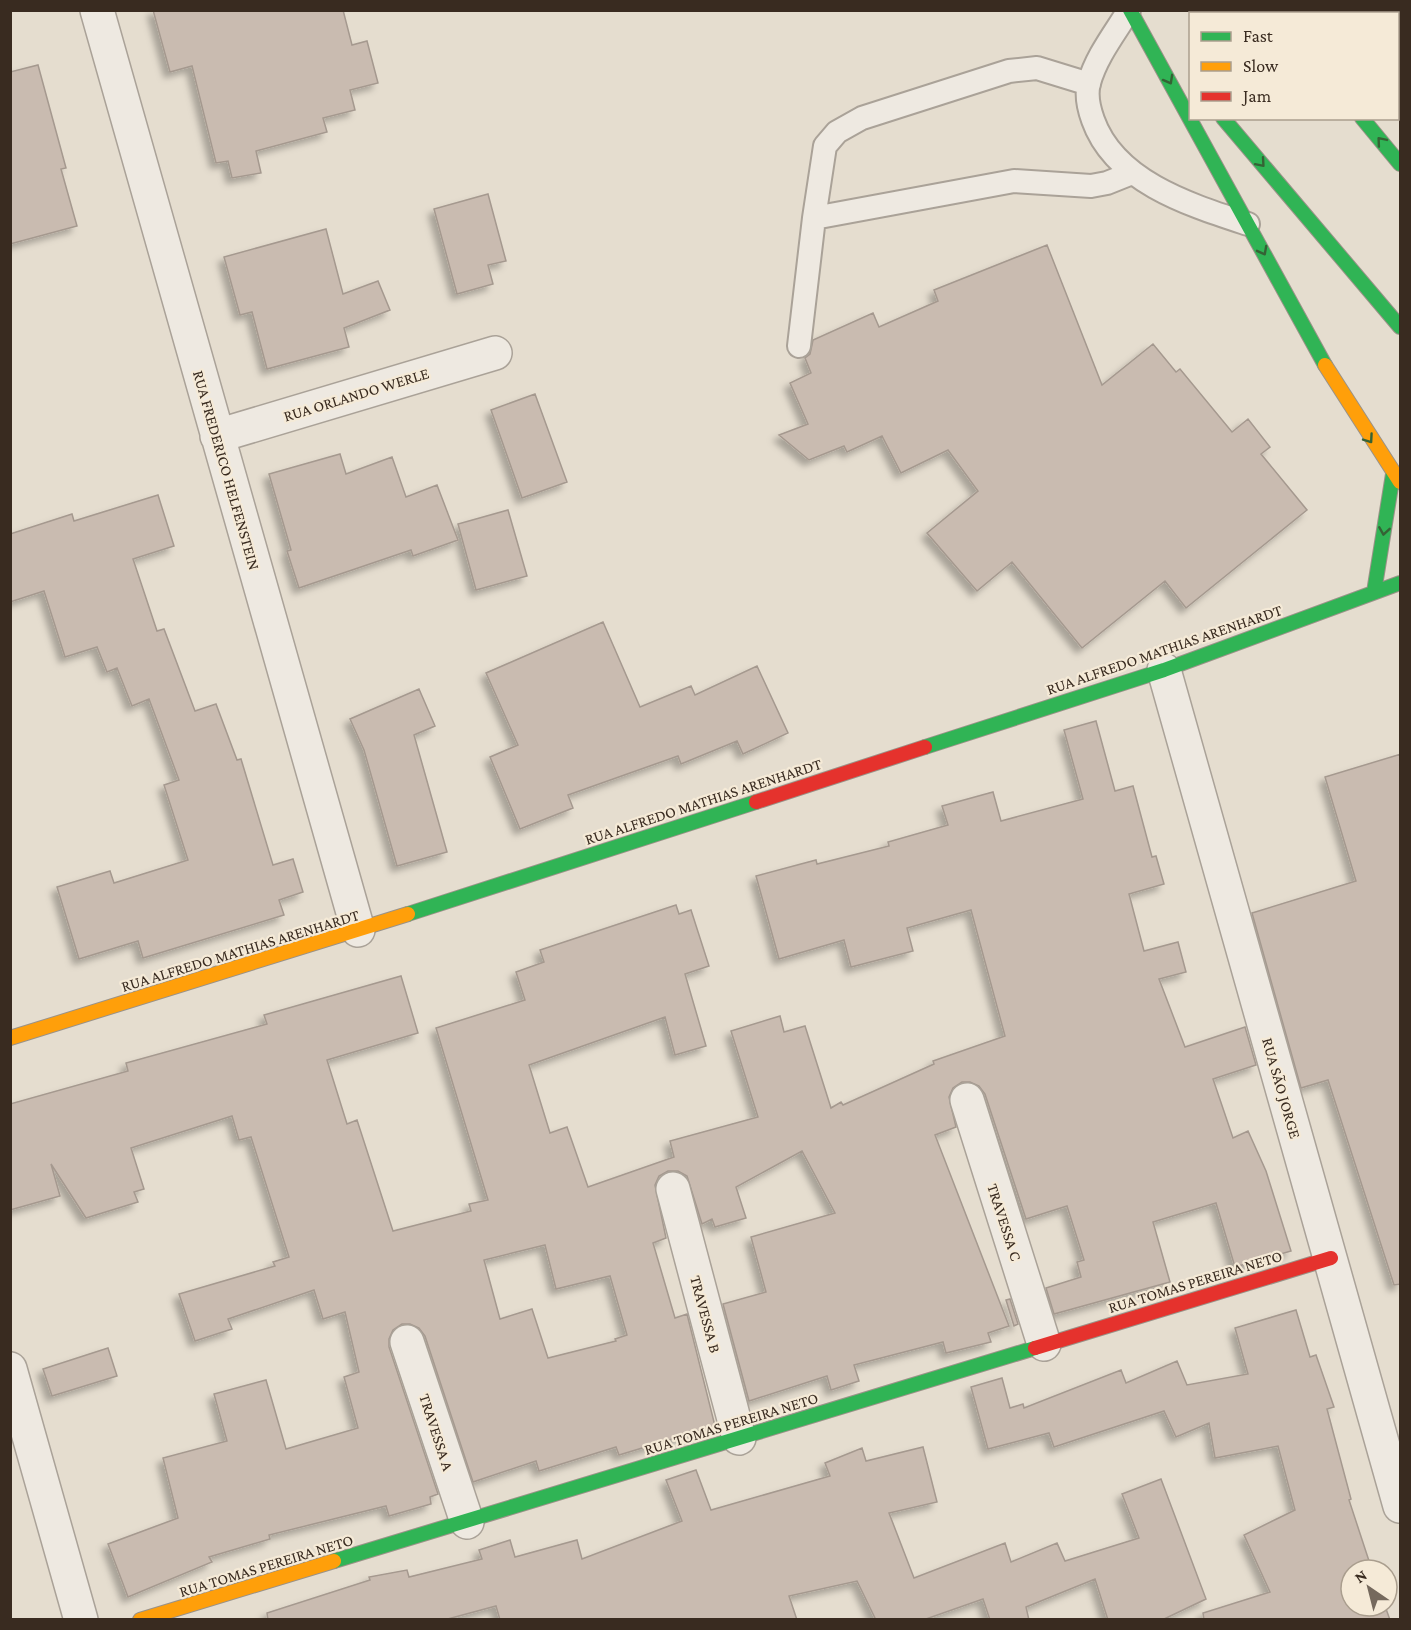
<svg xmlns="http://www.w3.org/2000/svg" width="1411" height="1630" viewBox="0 0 1411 1630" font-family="'Crimson Pro',serif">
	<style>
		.building { fill: #c9bbb0; stroke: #a5998f; stroke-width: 1.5; fill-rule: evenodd; filter: url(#shadow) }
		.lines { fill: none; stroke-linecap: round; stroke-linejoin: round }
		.lane-casing { stroke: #aaa298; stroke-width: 26 }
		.street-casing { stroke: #aaa298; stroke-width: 36 }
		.fast-casing { stroke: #9a9288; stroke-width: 16 }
		.slow-casing { stroke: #9a9288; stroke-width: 16 }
		.jam-casing { stroke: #9a9288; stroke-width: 16 }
		.lane { stroke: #eee9e1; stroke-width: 22 }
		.street { stroke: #eee9e1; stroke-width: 33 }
		.fast { stroke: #30b455; stroke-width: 14 }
		.slow { stroke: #ff9f0a; stroke-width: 14 }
		.jam { stroke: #e5322d; stroke-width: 14 }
		.oneway { stroke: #356235 }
		.labels { text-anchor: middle; stroke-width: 4.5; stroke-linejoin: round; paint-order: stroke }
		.street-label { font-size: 16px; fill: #392b20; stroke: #f5ead7 }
	</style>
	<defs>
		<filter id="shadow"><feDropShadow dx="-5.5" dy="5.5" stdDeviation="3" flood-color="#0004"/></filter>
	</defs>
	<rect width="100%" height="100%" fill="#e5ddcf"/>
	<!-- building -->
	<path class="building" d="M 153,10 L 343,10 L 352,45 L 367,41 L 378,83 L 350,90 L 355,110 L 323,118 L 327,132 L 256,151 L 261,173 L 232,178 L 228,161 L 216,163 L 192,66 L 170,72 Z
		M 38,65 L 66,168 L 61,169 L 77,226 L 10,244 L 10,72 Z
		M 488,194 L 506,261 L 488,265 L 493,284 L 457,294 L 434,209 Z
		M 326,229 L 343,294 L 378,281 L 390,310 L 344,328 L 349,347 L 267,369 L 252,312 L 240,315 L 224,257 Z
		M 1047,245 L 1102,385 L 1153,344 L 1176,372 L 1180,369 L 1232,432 L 1248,419 L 1270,447 L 1261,454 L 1307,510 L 1186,608 L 1165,581 L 1082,648 L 1012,562 L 977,591 L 927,533 L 978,491 L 948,450 L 901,473 L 882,436 L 847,452 L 844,446 L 809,460 L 779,435 L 808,424 L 790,383 L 811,373 L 805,358 L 810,354 L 813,340 L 873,313 L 879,327 L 938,301 L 934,290 Z
		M 535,394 L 567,482 L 522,498 L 491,410 Z
		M 340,454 L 346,474 L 392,457 L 406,497 L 437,485 L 458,540 L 413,556 L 411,550 L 299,588 L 287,551 L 291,550 L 269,474 Z
		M 158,495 L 174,546 L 133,559 L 157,631 L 164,629 L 195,711 L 216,704 L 237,760 L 241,759 L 273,865 L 293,859 L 303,892 L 279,900 L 284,915 L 143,958 L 138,941 L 79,959 L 57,887 L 110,871 L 114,883 L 188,860 L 164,785 L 179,780 L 149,699 L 132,706 L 117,668 L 107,672 L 97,647 L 65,657 L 44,591 L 10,602 L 10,534 L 72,514 L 74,521 Z
		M 508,510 L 527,576 L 476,590 L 458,524 Z
		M 603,622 L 640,707 L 691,686 L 695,695 L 757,666 L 788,733 L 743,754 L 737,741 L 681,764 L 678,756 L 568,795 L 573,808 L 520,829 L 490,757 L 518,745 L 486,673 Z
		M 419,689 L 435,726 L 414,735 L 447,852 L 397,866 L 364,750 L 350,719 Z
		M 1096,721 L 1115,791 L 1133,786 L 1152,857 L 1156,856 L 1164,884 L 1129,894 L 1144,951 L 1178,942 L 1186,972 L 1159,979 L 1185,1047 L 1245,1027 L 1256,1065 L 1213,1079 L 1233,1138 L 1248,1131 L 1266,1171 L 1291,1251 L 1235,1267 L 1216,1203 L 1153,1222 L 1170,1282 L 1054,1314 L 1046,1288 L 1081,1277 L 1077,1262 L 1084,1260 L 1067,1206 L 1026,1219 L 985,1094 L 979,1086 L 970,1082 L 962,1082 L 953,1088 L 949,1097 L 956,1127 L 935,1135 L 1009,1326 L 988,1333 L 991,1342 L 946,1353 L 943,1342 L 854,1365 L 859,1381 L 831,1390 L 827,1376 L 749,1401 L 723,1304 L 766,1292 L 751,1237 L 835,1213 L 802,1151 L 736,1187 L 746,1218 L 715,1227 L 712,1219 L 702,1224 L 687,1176 L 678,1171 L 668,1171 L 659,1176 L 655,1185 L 666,1238 L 653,1243 L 675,1318 L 687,1314 L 715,1426 L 619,1455 L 616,1447 L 539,1471 L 536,1461 L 473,1482 L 425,1336 L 419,1328 L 410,1324 L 402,1324 L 393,1330 L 389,1339 L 389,1347 L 438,1494 L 430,1497 L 431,1504 L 389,1516 L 386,1506 L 269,1535 L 270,1539 L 209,1557 L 212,1562 L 128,1597 L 108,1544 L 178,1518 L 163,1458 L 227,1441 L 214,1394 L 266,1380 L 286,1449 L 358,1428 L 344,1377 L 359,1372 L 345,1312 L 323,1319 L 314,1290 L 228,1319 L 232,1329 L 195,1341 L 179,1294 L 275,1266 L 273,1262 L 289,1257 L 251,1137 L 239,1140 L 232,1116 L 131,1148 L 144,1189 L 134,1192 L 138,1202 L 86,1218 L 51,1164 L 60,1196 L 10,1210 L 10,1104 L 128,1071 L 126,1063 L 267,1024 L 264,1015 L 401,976 L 418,1033 L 327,1060 L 347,1124 L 357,1120 L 393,1231 L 471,1211 L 469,1204 L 488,1200 L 436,1028 L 525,1000 L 516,972 L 544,962 L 540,950 L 676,905 L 679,914 L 691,910 L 709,966 L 685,974 L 706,1046 L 675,1055 L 665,1017 L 529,1065 L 550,1133 L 567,1127 L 588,1187 L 674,1157 L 670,1141 L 758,1117 L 731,1031 L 780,1016 L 784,1032 L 805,1026 L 831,1108 L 841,1102 L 843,1105 L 934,1064 L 933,1061 L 1005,1036 L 971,910 L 907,928 L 913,951 L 851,967 L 844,940 L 779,959 L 756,876 L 816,860 L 817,864 L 889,846 L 888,842 L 948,825 L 942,806 L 993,792 L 1001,821 L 1083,799 L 1064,730 ZM 545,1245 L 556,1289 L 610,1276 L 627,1335 L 615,1339 L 616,1341 L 548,1358 L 532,1309 L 500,1319 L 484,1260 Z
		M 1401,754 L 1401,1284 L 1394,1285 L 1328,1080 L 1301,1088 L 1252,913 L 1356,881 L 1325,777 Z
		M 1010,1299 L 1018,1324 L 1014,1326 L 1006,1300 Z
		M 1296,1310 L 1310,1357 L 1316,1355 L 1334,1407 L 1327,1409 L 1351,1499 L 1349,1500 L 1372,1570 L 1351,1570 L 1351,1606 L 1385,1606 L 1390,1620 L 1204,1620 L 1203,1613 L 1270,1592 L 1244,1535 L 1295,1510 L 1278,1446 L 1215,1458 L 1209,1423 L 1176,1437 L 1164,1411 L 1054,1447 L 1049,1433 L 988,1449 L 971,1387 L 1002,1378 L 1010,1408 L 1023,1404 L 1024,1408 L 1121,1370 L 1126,1383 L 1177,1361 L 1187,1385 L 1248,1374 L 1235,1328 Z
		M 108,1348 L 117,1376 L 52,1396 L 43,1369 Z
		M 923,1447 L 937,1502 L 889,1513 L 914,1578 L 1005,1543 L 1011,1562 L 1057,1543 L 1065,1561 L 1139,1538 L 1122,1494 L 1161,1479 L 1206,1599 L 1162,1620 L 1108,1620 L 1095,1579 L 1026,1607 L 1029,1620 L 990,1620 L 983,1599 L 926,1619 L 876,1620 L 857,1581 L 789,1596 L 797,1620 L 500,1620 L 496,1606 L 444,1620 L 268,1620 L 267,1613 L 370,1580 L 369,1577 L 407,1570 L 409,1577 L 482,1559 L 479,1550 L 510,1540 L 515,1557 L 577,1540 L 582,1559 L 682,1521 L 666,1480 L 696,1470 L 711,1510 L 830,1476 L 825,1463 L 862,1448 L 866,1461 Z"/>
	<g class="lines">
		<defs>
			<path id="lane" d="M 1129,10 C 1115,33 1096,57 1089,83 C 1086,94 1089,109 1093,120 C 1115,182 1190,205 1248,224
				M 814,218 L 1014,181 L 1091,186 L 1107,183 L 1132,173
				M 799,346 L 814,218 L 825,146 L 837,132 L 862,118 L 1009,71 L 1037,68 L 1089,84"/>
			<path id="street" d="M 97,10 L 358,930
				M 217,436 L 495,353
				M 1164,670 L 1400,1506
				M 967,1100 L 1044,1344
				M 673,1189 L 739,1438
				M 407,1342 L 467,1522
				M 10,1369 L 81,1620"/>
			<path id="fast" d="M 1130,10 L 1325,365
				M 1271,10 L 1273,14
				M 1400,10 L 1400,11
				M 1223,118 L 1400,327
				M 1362,118 L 1400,164
				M 1374,592 L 1393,474
				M 925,747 L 1164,670 L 1400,583
				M 408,914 L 756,802
				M 334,1561 L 1035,1348"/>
			<path id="slow" d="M 1325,365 L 1400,482
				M 10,1038 L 408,914
				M 140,1620 L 334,1561"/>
			<path id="jam" d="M 756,802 L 925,747
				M 1035,1348 L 1331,1258"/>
		</defs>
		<!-- lane casing -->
		<use href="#lane" class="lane-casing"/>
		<!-- street casing -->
		<use href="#street" class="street-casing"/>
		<!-- fast casing -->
		<use href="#fast" class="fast-casing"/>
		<!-- slow casing -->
		<use href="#slow" class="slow-casing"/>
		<!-- jam casing -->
		<use href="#jam" class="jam-casing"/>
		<!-- lane -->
		<use href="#lane" class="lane"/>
		<!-- street -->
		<use href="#street" class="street"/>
		<!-- fast -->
		<use href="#fast" class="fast"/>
		<!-- slow -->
		<use href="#slow" class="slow"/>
		<!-- jam -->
		<use href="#jam" class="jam"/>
	</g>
	<!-- one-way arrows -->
	<defs><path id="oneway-chevron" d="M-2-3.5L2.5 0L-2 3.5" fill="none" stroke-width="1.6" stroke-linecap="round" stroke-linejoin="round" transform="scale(1.5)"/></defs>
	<g class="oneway">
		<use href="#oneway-chevron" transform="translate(1169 80) rotate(61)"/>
		<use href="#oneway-chevron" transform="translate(1381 141) rotate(-130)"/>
		<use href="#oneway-chevron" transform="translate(1261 163) rotate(49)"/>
		<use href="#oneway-chevron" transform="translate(1263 251) rotate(62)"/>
		<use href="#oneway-chevron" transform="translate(1369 439) rotate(55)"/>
		<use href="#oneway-chevron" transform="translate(1384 531) rotate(99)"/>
	</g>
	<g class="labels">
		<!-- street labels -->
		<g class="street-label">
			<text transform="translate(356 394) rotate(-17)" y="6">RUA ORLANDO WERLE</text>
			<text transform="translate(227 470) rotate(74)" y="6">RUA FREDERICO HELFENSTEIN</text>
			<text transform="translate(1164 649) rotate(-19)" y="6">RUA ALFREDO MATHIAS ARENHARDT</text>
			<text transform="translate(703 801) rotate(-18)" y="6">RUA ALFREDO MATHIAS ARENHARDT</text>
			<text transform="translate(240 950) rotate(-17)" y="6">RUA ALFREDO MATHIAS ARENHARDT</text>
			<text transform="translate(1282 1088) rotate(74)" y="6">RUA SÃO JORGE</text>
			<text transform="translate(1005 1222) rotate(72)" y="6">TRAVESSA C</text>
			<text transform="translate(1195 1281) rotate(-17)" y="6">RUA TOMAS PEREIRA NETO</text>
			<text transform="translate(706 1314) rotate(75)" y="6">TRAVESSA B</text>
			<text transform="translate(731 1423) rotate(-17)" y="6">RUA TOMAS PEREIRA NETO</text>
			<text transform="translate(437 1432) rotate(72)" y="6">TRAVESSA A</text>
			<text transform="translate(266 1565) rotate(-17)" y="6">RUA TOMAS PEREIRA NETO</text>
		</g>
	</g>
	<!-- border -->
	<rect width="1411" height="1630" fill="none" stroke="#392b20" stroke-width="24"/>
	<!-- legend -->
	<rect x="1189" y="12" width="210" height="108" fill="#f5ead7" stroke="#aa9e8e" stroke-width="1.5"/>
	<rect x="1201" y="32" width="30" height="9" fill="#30b455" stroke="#aa9e8e" stroke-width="1.5"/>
	<text x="1243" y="42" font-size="18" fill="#392b20">Fast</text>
	<rect x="1201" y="62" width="30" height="9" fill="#ff9f0a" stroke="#aa9e8e" stroke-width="1.5"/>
	<text x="1243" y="72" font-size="18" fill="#392b20">Slow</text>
	<rect x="1201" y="92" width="30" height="9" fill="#e5322d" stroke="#aa9e8e" stroke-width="1.5"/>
	<text x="1243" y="102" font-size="18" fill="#392b20">Jam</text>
	<!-- north arrow -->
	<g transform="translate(1369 1588) rotate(325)"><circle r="28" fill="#f5ead7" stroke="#aa9e8e" stroke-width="1.5"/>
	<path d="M0-4.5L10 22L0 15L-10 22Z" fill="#75695d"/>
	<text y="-9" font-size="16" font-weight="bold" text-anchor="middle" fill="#392b20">N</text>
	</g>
</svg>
